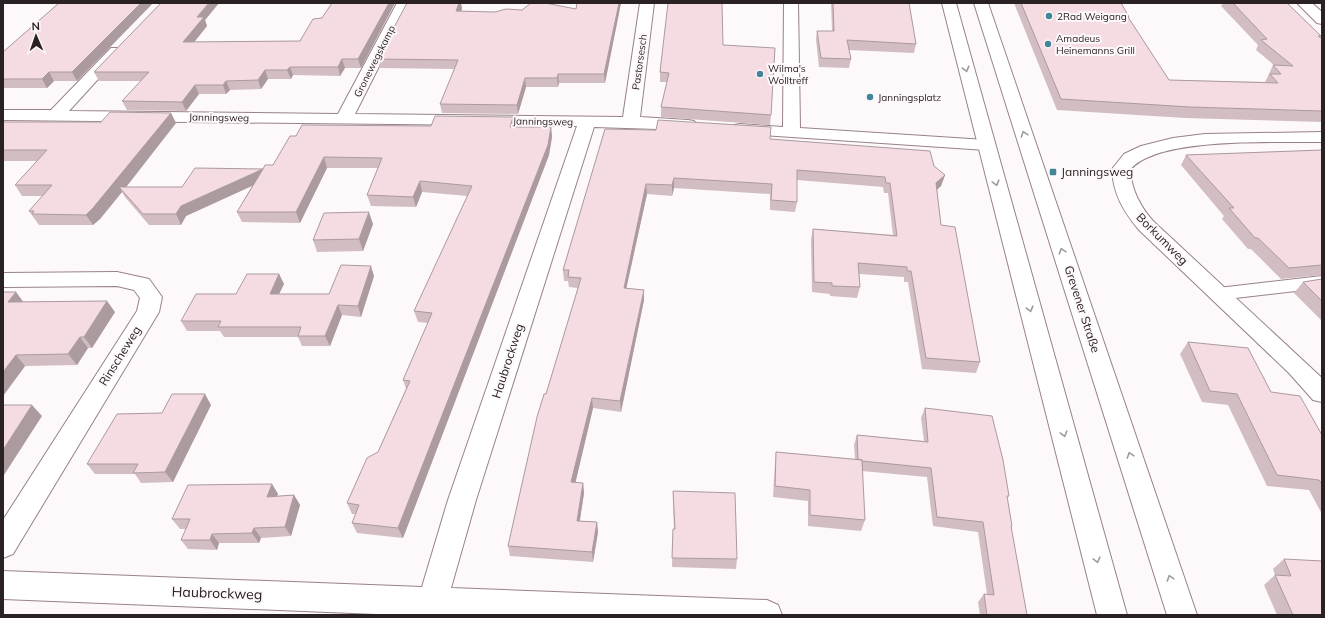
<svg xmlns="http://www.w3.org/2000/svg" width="1325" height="618" viewBox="0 0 1325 618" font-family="Mulish,sans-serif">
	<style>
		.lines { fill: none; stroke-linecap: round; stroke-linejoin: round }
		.lane-casing { stroke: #988288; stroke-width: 2 }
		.street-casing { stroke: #988288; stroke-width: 2 }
		.secondary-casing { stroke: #988288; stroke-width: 2 }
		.lane { fill: #fff; fill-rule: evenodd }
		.street { fill: #fff; fill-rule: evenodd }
		.secondary { fill: #fff; fill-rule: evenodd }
		.wall { fill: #d2bdc2 }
		.shaded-wall { fill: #ab9a9e }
		.building { fill: #f4dce2; stroke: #ab9a9e }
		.oneway { stroke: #9f9b9c }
		.poi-dot { fill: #448598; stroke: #fdf8fa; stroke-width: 1.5 }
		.labels { text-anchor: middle; stroke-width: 4; stroke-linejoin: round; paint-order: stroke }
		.far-poi-label { font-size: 10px; fill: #2a2123; stroke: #fdf8fa; text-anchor: start }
		.far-street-label { font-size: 10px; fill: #2a2123; stroke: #fdf8fa }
		.poi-label { font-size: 12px; fill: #2a2123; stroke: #fdf8fa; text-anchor: start }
		.street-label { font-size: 12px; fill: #2a2123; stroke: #fdf8fa }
		.near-street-label { font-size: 14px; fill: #2a2123; stroke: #fdf8fa }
	</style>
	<rect width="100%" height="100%" fill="#fdf8fa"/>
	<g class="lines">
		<defs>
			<path id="lane" d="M 1322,276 L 1322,288 L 1218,300 L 1212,298 L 1209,294 L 1212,290 L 1218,288 Z"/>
			<path id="street" d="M 397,3 L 411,3 L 355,114 L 623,117 L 640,3 L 654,3 L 640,117 L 688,120 L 694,121 L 697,125 L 694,129 L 688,130 L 594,127 L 476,500 L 451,588 L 767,600 L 778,605 L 782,615 L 401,615 L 3,599 L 3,571 L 422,587 L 448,500 L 577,126 L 3,120 L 3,110 L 51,110 L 111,48 L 121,48 L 124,51 L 121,54 L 69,111 L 338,114 Z
				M 784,3 L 798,3 L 800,128 L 986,140 L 992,141 L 995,145 L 992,149 L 986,150 L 734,133 L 731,129 L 734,125 L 740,124 L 783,127 Z
				M 1297,3 L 1312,3 L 1322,12 L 1322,24 L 1317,23 Z
				M 1322,132 L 1322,142 C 1278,143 1157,136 1130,170 C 1132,191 1140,206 1153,221 L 1322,378 L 1322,402 L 1313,400 L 1289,373 L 1139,230 C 1124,212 1113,194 1112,169 L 1124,154 L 1141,146 L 1173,138 L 1205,134 Z
				M 117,272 L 149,279 L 162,297 L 159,312 L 13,554 L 3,558 L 3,520 L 137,311 L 140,298 L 134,290 L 117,286 L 3,287 L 3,273 Z"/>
			<path id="secondary" d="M 942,3 L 956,3 L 1127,615 L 1097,615 Z
				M 974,3 L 988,3 L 1197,615 L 1167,615 Z"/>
		</defs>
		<!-- lane casing -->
		<use href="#lane" class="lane-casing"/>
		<!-- street casing -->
		<use href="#street" class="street-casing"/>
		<!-- secondary casing -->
		<use href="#secondary" class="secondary-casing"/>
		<!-- lane -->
		<use href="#lane" class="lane"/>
		<!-- street -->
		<use href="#street" class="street"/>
		<!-- secondary -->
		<use href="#secondary" class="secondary"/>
	</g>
	<!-- wall -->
	<path class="wall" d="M 59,3 L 153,3 L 77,81 L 54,81 L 47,88 L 3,88 L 3,52 Z
		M 161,3 L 219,3 L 205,20 L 207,26 L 194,42 L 300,41 L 322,18 L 332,3 L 395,3 L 361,68 L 345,68 L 340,76 L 293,75 L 291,79 L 268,79 L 261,89 L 230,90 L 226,94 L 199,94 L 186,111 L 127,110 L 122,101 L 141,81 L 99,81 L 94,72 Z
		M 407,3 L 461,3 L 462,9 L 461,11 L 495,12 L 522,10 L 576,9 L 577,3 L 621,3 L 605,83 L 559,83 L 558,87 L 526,87 L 518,114 L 442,113 L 440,104 L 455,69 L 380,68 L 377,59 Z
		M 831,3 L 909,3 L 916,44 L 914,53 L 849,50 L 851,59 L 849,68 L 819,67 L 816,40 L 817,31 L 832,31 Z
		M 1014,3 L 1121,3 L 1129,17 L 1129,19 L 1169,80 L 1265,82 L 1268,76 L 1273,65 L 1274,65 L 1256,50 L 1258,45 L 1221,6 L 1223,3 L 1287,3 L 1321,36 L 1320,37 L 1322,39 L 1322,122 L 1185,118 L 1057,110 Z
		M 723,45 L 771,115 L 770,125 L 661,117 L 661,107 L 667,82 L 660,82 L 660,72 Z
		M 171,113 L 176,123 L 126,187 L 182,187 L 263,169 L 273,165 L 514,127 L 551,127 L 552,137 L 549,155 L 403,538 L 357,533 L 352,523 L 356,514 L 352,514 L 347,503 L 378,452 L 406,389 L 403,380 L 428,323 L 418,322 L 414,311 L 468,196 L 422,192 L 416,207 L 371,206 L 367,195 L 378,168 L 327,168 L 300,223 L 242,222 L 237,212 L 252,186 L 186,216 L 181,225 L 149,225 L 125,197 L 122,192 L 100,219 L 93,225 L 39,225 L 29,211 L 43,196 L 22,196 L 15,185 L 37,161 L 3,161 L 3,122 L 101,122 Z
		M 605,129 L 770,139 L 934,166 L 945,175 L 941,186 L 937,190 L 941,225 L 980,362 L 976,373 L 922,369 L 908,282 L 904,282 L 904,277 L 859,274 L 860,287 L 857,298 L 830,296 L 830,294 L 812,292 L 811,240 L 813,229 L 893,235 L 888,193 L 884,193 L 883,187 L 797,180 L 797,202 L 795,212 L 770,210 L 770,194 L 674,188 L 672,196 L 647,194 L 626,288 L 644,300 L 621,412 L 593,408 L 575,483 L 583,483 L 584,493 L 580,521 L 597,522 L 598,532 L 593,562 L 510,556 L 508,546 L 546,394 L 578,288 L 569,287 L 568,281 L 564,281 L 563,270 Z
		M 1322,150 L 1322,275 L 1281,279 L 1251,249 L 1248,249 L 1222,219 L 1224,216 L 1181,165 L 1186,155 Z
		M 373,224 L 363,251 L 317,252 L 313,240 Z
		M 279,274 L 284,284 L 279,294 L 329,294 L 374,276 L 361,317 L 342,315 L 330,346 L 302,346 L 298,337 L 224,337 L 220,331 L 187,331 L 181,321 Z
		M 1322,279 L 1322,321 L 1294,293 L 1303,282 Z
		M 16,292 L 23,302 L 115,312 L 92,348 L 88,348 L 77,365 L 25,366 L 3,396 Z
		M 1188,342 L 1271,392 L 1322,435 L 1322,514 L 1309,490 L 1267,486 L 1228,405 L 1202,402 L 1180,354 Z
		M 211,405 L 173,482 L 141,483 L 135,474 L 95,474 L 87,464 L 162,413 Z
		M 925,408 L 1009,496 L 1007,498 L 1012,526 L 1011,528 L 1027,615 L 980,615 L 978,602 L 984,594 L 987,594 L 978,532 L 933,526 L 927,477 L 862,471 L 865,520 L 861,531 L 808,526 L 808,501 L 773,497 L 775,463 L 776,452 L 855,459 L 854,445 L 857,435 L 924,441 L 921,418 Z
		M 272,484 L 278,494 L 277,496 L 294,495 L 300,505 L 291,536 L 261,538 L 259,543 L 219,543 L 217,550 L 188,549 L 181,540 L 186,529 L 180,529 L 172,519 Z
		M 673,491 L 737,559 L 736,569 L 672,567 L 673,529 L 674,529 L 673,501 Z
		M 1284,559 L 1322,615 L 1277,615 L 1264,585 L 1275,575 L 1273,569 Z"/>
	<!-- shaded-wall -->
	<path class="shaded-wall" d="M 141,3 L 153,3 L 77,81 L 72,72 Z
		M 209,3 L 219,3 L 205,20 L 207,26 L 187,51 L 183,42 L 197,17 Z
		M 389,3 L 395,3 L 361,68 L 358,59 Z
		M 459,3 L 461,3 L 462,9 L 457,20 L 456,11 Z
		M 619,3 L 621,3 L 605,83 L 604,74 Z
		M 342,59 L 345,68 L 340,76 L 338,67 Z
		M 290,67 L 293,75 L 291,79 L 287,70 Z
		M 265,70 L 268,79 L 261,89 L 258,80 Z
		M 49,72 L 54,81 L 47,88 L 42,79 Z
		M 558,74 L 559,83 L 558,87 L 557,78 Z
		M 525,78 L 526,87 L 518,114 L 517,105 Z
		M 226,81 L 230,90 L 226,94 L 223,85 Z
		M 195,85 L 199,94 L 186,111 L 182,102 Z
		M 171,113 L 176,123 L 123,191 L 119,187 L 122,192 L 100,219 L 93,225 L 86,215 Z
		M 513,117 L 514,127 L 510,127 Z
		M 551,127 L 552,137 L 549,155 L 403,538 L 398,528 Z
		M 324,157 L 327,168 L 300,223 L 296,212 Z
		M 263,169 L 267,179 L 186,216 L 181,225 L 176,214 L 181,206 Z
		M 945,175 L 941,186 L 933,193 L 936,183 Z
		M 674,178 L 674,188 L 672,196 L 672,185 Z
		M 420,181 L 422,192 L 416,207 L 413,197 Z
		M 646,184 L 647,194 L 624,299 L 624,288 Z
		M 369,212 L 373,224 L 363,251 L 359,239 Z
		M 371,266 L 374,276 L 361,317 L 358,306 Z
		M 279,274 L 284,284 L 274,304 L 270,294 Z
		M 644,290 L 644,300 L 621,412 L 620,401 Z
		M 16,292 L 24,303 L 8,302 Z
		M 107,301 L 115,312 L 92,348 L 84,337 Z
		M 338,305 L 342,315 L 330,346 L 325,336 Z
		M 80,337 L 88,348 L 77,365 L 68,354 Z
		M 16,355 L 25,366 L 3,396 L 3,372 Z
		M 205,394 L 211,405 L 173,482 L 165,472 Z
		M 592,398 L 593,408 L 573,493 L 571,482 Z
		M 32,405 L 42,416 L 4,475 L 3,474 L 3,450 Z
		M 583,483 L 584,493 L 578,531 L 577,521 Z
		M 272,484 L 278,494 L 273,506 L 267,497 Z
		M 294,495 L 300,505 L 291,536 L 285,527 Z
		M 597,522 L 598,532 L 593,562 L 592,552 Z
		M 254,528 L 261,538 L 259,543 L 252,533 Z
		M 212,534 L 219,543 L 217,550 L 210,540 Z"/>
	<!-- building -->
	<path class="building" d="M 59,3 L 141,3 L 72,72 L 49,72 L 42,79 L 3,79 L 3,52 Z
		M 161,3 L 209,3 L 197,17 L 204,17 L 183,42 L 300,41 L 313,19 L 322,18 L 332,3 L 389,3 L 358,59 L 342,59 L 338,67 L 290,67 L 287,70 L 265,70 L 258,80 L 226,81 L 223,85 L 195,85 L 182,102 L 122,101 L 149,72 L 94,72 Z
		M 407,3 L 459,3 L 456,11 L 495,12 L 506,9 L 522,10 L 531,3 L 545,3 L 576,9 L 577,3 L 619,3 L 604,74 L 558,74 L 557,78 L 525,78 L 517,105 L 440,104 L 458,60 L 377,59 Z
		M 668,3 L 722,3 L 723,45 L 775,48 L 771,115 L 661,107 L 669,73 L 660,72 Z
		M 833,3 L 909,3 L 916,44 L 847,40 L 851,59 L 821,58 L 817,31 L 834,31 Z
		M 1021,3 L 1121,3 L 1129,17 L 1128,17 L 1169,80 L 1278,83 L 1270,74 L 1281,74 L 1273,65 L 1293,66 L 1261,40 L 1267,39 L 1233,3 L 1287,3 L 1321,36 L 1318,36 L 1322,39 L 1322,111 L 1190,107 L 1061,99 Z
		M 110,112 L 171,113 L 93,208 L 86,215 L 32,214 L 34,211 L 29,211 L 52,185 L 15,185 L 47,150 L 3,150 L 3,122 L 101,122 Z
		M 435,116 L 513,117 L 510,127 L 551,127 L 548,145 L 398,528 L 352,523 L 359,505 L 347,503 L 367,458 L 378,452 L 410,381 L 403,380 L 432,313 L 414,311 L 472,186 L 420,181 L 413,197 L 367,195 L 382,158 L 324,157 L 296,212 L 237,212 L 263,169 L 181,206 L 176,214 L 143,214 L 119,187 L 182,187 L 195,168 L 263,169 L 265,165 L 273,165 L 290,136 L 296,136 L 302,125 L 431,126 Z
		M 658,120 L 771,127 L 770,139 L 930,151 L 934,166 L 945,175 L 936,183 L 941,225 L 955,227 L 980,362 L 926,358 L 911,271 L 907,271 L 907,267 L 858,263 L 860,287 L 832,286 L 832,283 L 814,282 L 813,229 L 897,236 L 890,183 L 886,183 L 885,177 L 797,170 L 797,202 L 771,200 L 772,184 L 674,178 L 672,185 L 646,184 L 624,288 L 644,290 L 620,401 L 592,398 L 571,482 L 583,483 L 577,521 L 597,522 L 592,552 L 508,546 L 537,417 L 544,394 L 546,394 L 581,278 L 568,277 L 569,270 L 563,270 L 605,129 L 656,130 Z
		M 1322,150 L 1322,265 L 1289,268 L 1258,238 L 1255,238 L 1229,208 L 1234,208 L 1186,155 Z
		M 369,212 L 359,239 L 313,240 L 324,213 Z
		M 341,265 L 371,266 L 358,306 L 338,305 L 325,336 L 298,336 L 301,327 L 218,327 L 221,321 L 181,321 L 196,294 L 236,294 L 247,274 L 279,274 L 270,294 L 329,294 Z
		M 1322,279 L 1322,301 L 1303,282 Z
		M 3,292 L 16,292 L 8,302 L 107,301 L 84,337 L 80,337 L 68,354 L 16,355 L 3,372 Z
		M 1188,342 L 1248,348 L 1271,392 L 1300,396 L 1322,435 L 1322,484 L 1319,480 L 1277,475 L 1237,394 L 1210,391 Z
		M 172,394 L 205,394 L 165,472 L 133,473 L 138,464 L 87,464 L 117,414 L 162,413 Z
		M 3,405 L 32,405 L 3,450 Z
		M 925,408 L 992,416 L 1003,460 L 1009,496 L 1007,496 L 1012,526 L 1011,526 L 1027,615 L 987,615 L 984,594 L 994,595 L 983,522 L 937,517 L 931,468 L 862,461 L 862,460 L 858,459 L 857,435 L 928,442 Z
		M 776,452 L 862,460 L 865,520 L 810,515 L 810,490 L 775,486 Z
		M 272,484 L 267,497 L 294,495 L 285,527 L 254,528 L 252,533 L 212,534 L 210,540 L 181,540 L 190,519 L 172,519 L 188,485 Z
		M 673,491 L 735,493 L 737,559 L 672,558 L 673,529 L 675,529 Z
		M 1284,559 L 1322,561 L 1322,615 L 1293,615 L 1275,575 L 1291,576 Z"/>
	<!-- one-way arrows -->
	<defs><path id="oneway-chevron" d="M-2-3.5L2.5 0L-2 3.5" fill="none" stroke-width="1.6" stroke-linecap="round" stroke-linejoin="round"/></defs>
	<g class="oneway">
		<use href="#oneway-chevron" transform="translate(966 69) rotate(75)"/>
		<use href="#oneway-chevron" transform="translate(1024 134) rotate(-108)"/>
		<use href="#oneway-chevron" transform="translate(996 183) rotate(75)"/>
		<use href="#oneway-chevron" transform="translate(1062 251) rotate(-108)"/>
		<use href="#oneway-chevron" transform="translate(1030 309) rotate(75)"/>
		<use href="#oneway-chevron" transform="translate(1064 434) rotate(75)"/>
		<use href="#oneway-chevron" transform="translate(1130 455) rotate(-108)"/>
		<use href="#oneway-chevron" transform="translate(1097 560) rotate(75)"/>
		<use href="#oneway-chevron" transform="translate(1170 578) rotate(-108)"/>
	</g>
	<!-- markers -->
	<g class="poi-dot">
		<circle cx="1049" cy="16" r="4"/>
		<circle cx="1048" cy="44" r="4"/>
		<circle cx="760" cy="74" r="4"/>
		<circle cx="870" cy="97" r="4"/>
		<rect x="1049" y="168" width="8" height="8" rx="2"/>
	</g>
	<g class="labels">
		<!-- far-poi labels -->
		<g class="far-poi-label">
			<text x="1057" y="20">2Rad Weigang</text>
			<text x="1056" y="42">Amadeus<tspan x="1056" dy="12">Heinemanns Grill</tspan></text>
			<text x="768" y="72">Wilma's<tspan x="768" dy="12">Wolltreff</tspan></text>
			<text x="878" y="101">Janningsplatz</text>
		</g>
		<!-- far-street labels -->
		<g class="far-street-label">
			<text transform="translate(374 61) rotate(-63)" y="4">Gronewegskamp</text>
			<text transform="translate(639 62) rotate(-82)" y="4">Pastorsesch</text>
			<text transform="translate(219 117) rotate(1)" y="4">Janningsweg</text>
			<text transform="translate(543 121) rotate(1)" y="4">Janningsweg</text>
		</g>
		<!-- poi labels -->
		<g class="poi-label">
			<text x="1061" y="176">Janningsweg</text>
		</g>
		<!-- street labels -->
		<g class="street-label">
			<text transform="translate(1162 239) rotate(45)" y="4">Borkumweg</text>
			<text transform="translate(1082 309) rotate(72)" y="4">Grevener Straße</text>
			<text transform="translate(120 356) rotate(-58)" y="4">Rinscheweg</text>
			<text transform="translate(508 361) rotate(-72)" y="4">Haubrockweg</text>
		</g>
		<!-- near-street labels -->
		<g class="near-street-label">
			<text transform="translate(217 593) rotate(2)" y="5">Haubrockweg</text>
		</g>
	</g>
	<!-- border -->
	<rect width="1325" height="618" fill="none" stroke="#2a2123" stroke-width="8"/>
	<!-- north arrow -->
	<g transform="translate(36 36) rotate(358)" stroke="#fdf8fa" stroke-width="3" paint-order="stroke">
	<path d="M0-3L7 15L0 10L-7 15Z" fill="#2a2123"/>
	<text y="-6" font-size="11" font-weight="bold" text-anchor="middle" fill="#2a2123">N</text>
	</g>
</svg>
